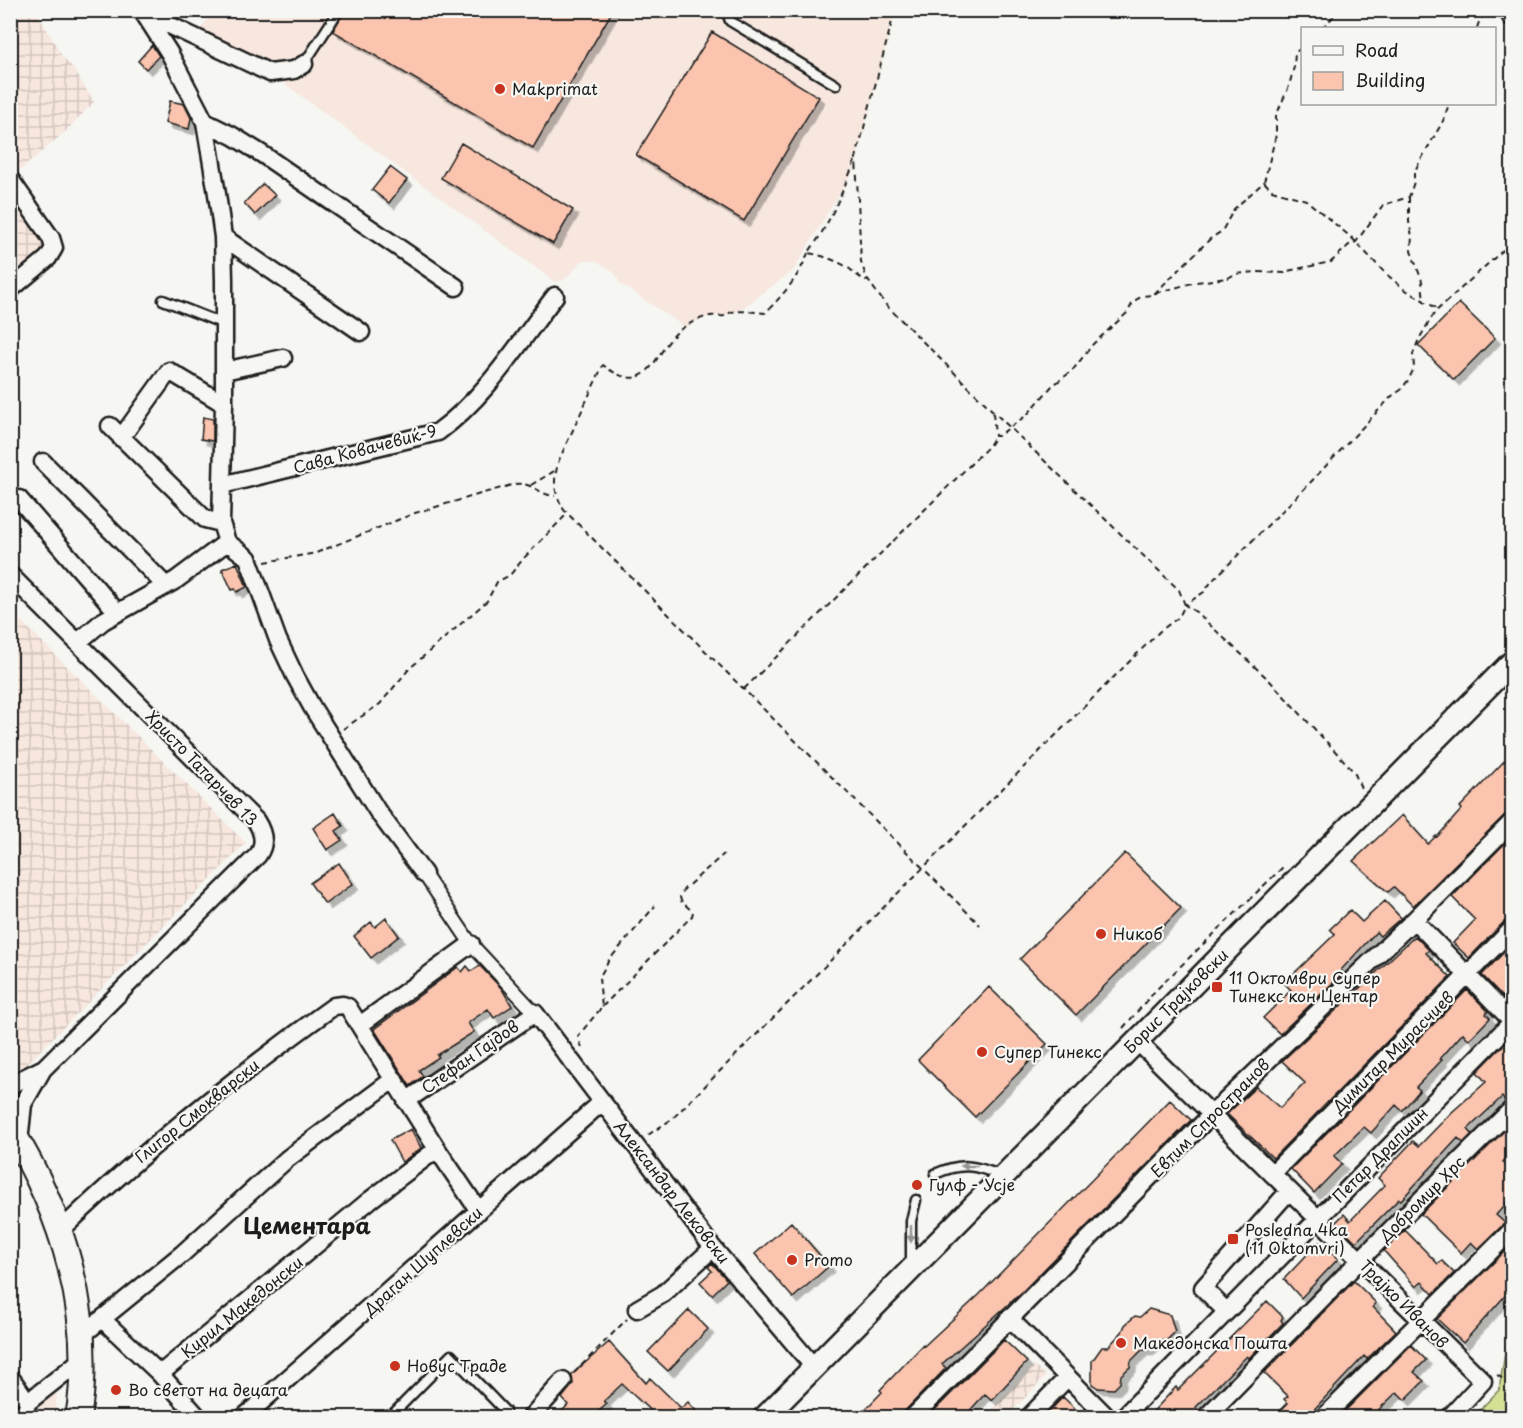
<svg xmlns="http://www.w3.org/2000/svg" width="1523" height="1428" viewBox="0 0 1523 1428" font-family="'Playpen Sans',sans-serif">
	<style>
		.built { fill: #f7e7de }
		.industrial { fill: url(#industrial-grid) }
		.green { fill: #d4e194; stroke: #787e58; stroke-width: 1.5 }
		.building { fill: #fac4ae; stroke: #1c1c1c; stroke-width: 1.5; filter: url(#shadow) }
		.lines { fill: none; stroke-linecap: round; stroke-linejoin: round }
		.service-casing { stroke: #1c1c1c; stroke-width: 13 }
		.pedestrian-casing { stroke: #1c1c1c; stroke-width: 16 }
		.minor-casing { stroke: #1c1c1c; stroke-width: 21 }
		.tertiary-casing { stroke: #1c1c1c; stroke-width: 26 }
		.secondary-casing { stroke: #1c1c1c; stroke-width: 28 }
		.path { stroke: #1c1c1c; stroke-width: 2; stroke-dasharray: 6 4.5; stroke-linecap: butt }
		.service { stroke: #f6f6f2; stroke-width: 8 }
		.pedestrian { stroke: #f6f6f2; stroke-width: 12 }
		.minor { stroke: #f6f6f2; stroke-width: 16 }
		.tertiary { stroke: #f6f6f2; stroke-width: 21 }
		.secondary { stroke: #f6f6f2; stroke-width: 24 }
		.oneway { fill: #949492 }
		.poi-dot { fill: #c8321e; stroke: #f6f6f2; stroke-width: 2 }
		.labels { text-anchor: middle; stroke-width: 4.5; stroke-linejoin: round; paint-order: stroke }
		.poi-label { font-size: 16px; fill: #1c1c1c; stroke: #f6f6f2; text-anchor: start }
		.street-label { font-size: 16px; fill: #1c1c1c; stroke: #f6f6f2 }
		.district-label { font-size: 22px; font-weight: bold; fill: #1c1c1c; stroke: #f6f6f2 }
	</style>
	<defs>
		<pattern id="industrial-grid" width="8" height="8" patternUnits="userSpaceOnUse" patternTransform="scale(1.5)"><rect width="8" height="8" fill="#f7e7de"/><path d="M0 4h8M4 0v8" fill="none" stroke="#d3c6be"/></pattern>
		<filter id="shadow"><feDropShadow dx="5.5" dy="5.5" stdDeviation="0" flood-color="#0004"/></filter>
	</defs>
	<rect width="100%" height="100%" fill="#f6f6f2"/>
	<filter id="ink" filterUnits="userSpaceOnUse"><feTurbulence type="fractalNoise" baseFrequency=".0167" numOctaves="2"/><feDisplacementMap in="SourceGraphic" scale="12" xChannelSelector="R" yChannelSelector="G"/><feConvolveMatrix kernelMatrix="1 2 1 2 8 2 1 2 1" color-interpolation-filters="sRGB"/></filter>
	<g filter="url(#ink)">
		<!-- built -->
		<path class="built" d="M 213,10 L 895,11 L 854,169 L 793,271 L 737,312 L 729,313 L 723,317 L 711,315 L 685,327 L 619,283 L 617,276 L 609,268 L 595,261 L 583,260 L 565,279 L 555,282 L 270,73 L 196,37 Z
			M 58,1378 L 55,1417 L 12,1418 Z"/>
		<!-- industrial -->
		<path class="industrial" d="M 11,11 L 36,11 L 62,56 L 73,68 L 94,102 L 65,132 L 11,178 Z
			M 10,179 L 53,244 L 10,290 Z
			M 10,610 L 246,843 L 16,1075 L 10,1069 Z
			M 1034,1366 L 1046,1376 L 1006,1417 L 985,1417 Z"/>
		<!-- green -->
		<path class="green" d="M 1512,1335 L 1512,1400 L 1507,1397 L 1512,1402 L 1512,1417 L 1473,1417 L 1499,1390 L 1507,1341 Z"/>
		<!-- building -->
		<path class="building" d="M 345,10 L 613,10 L 533,148 L 333,31 Z
			M 712,32 L 819,97 L 744,221 L 636,155 Z
			M 152,45 L 159,56 L 146,69 L 138,61 Z
			M 170,101 L 184,104 L 191,118 L 189,129 L 165,123 Z
			M 461,143 L 573,210 L 553,244 L 441,178 Z
			M 390,167 L 407,180 L 389,203 L 372,190 Z
			M 263,184 L 275,195 L 255,215 L 244,203 Z
			M 1459,303 L 1495,338 L 1454,380 L 1418,345 Z
			M 203,417 L 213,419 L 213,441 L 201,439 Z
			M 237,563 L 247,587 L 237,592 L 235,589 L 232,590 L 222,569 Z
			M 1512,753 L 1512,812 L 1505,815 L 1413,906 L 1394,887 L 1388,892 L 1353,861 L 1402,815 L 1428,844 L 1436,836 L 1437,837 L 1462,809 L 1460,807 Z
			M 335,813 L 343,826 L 336,831 L 342,840 L 327,850 L 313,828 Z
			M 1512,836 L 1512,919 L 1504,922 L 1469,958 L 1453,943 L 1475,920 L 1452,897 Z
			M 1125,853 L 1181,908 L 1076,1015 L 1020,959 Z
			M 339,863 L 353,884 L 325,904 L 310,883 Z
			M 1385,901 L 1401,918 L 1380,936 L 1376,932 L 1341,970 L 1343,973 L 1280,1034 L 1263,1018 L 1291,990 L 1284,983 L 1335,934 L 1330,929 L 1350,910 L 1362,922 Z
			M 386,918 L 399,936 L 371,958 L 354,936 L 371,922 L 375,927 Z
			M 1415,936 L 1429,950 L 1426,953 L 1450,977 L 1273,1158 L 1227,1114 L 1256,1087 L 1280,1108 L 1305,1083 L 1282,1061 Z
			M 1512,944 L 1512,987 L 1503,997 L 1482,975 Z
			M 467,966 L 471,971 L 480,966 L 502,989 L 512,1006 L 494,1018 L 488,1009 L 468,1023 L 474,1032 L 437,1055 L 439,1057 L 419,1070 L 423,1076 L 410,1086 L 374,1029 L 458,967 L 462,972 Z
			M 989,987 L 1047,1044 L 975,1117 L 918,1060 Z
			M 1467,990 L 1488,1011 L 1486,1014 L 1490,1018 L 1469,1040 L 1463,1033 L 1440,1059 L 1442,1060 L 1416,1087 L 1420,1090 L 1402,1111 L 1396,1105 L 1371,1133 L 1364,1127 L 1334,1156 L 1342,1164 L 1314,1193 L 1291,1169 Z
			M 1512,1036 L 1512,1099 L 1505,1101 L 1502,1097 L 1468,1129 L 1472,1134 L 1463,1143 L 1458,1138 L 1401,1200 L 1399,1199 L 1356,1242 L 1336,1222 L 1344,1214 L 1350,1221 L 1385,1185 L 1378,1178 L 1413,1141 L 1419,1146 L 1452,1112 L 1486,1082 L 1477,1072 Z
			M 1170,1100 L 1191,1120 L 1022,1292 L 942,1364 L 946,1368 L 905,1411 L 902,1418 L 857,1418 L 882,1392 L 880,1390 L 923,1345 L 924,1346 L 979,1295 Z
			M 1512,1123 L 1512,1151 L 1503,1162 L 1512,1171 L 1512,1197 L 1496,1215 L 1505,1223 L 1478,1249 L 1471,1242 L 1461,1253 L 1421,1214 Z
			M 411,1129 L 421,1148 L 402,1162 L 390,1140 Z
			M 791,1222 L 829,1266 L 793,1298 L 755,1254 Z
			M 1405,1230 L 1438,1264 L 1442,1261 L 1454,1273 L 1433,1294 L 1422,1282 L 1416,1287 L 1384,1251 Z
			M 1319,1242 L 1338,1259 L 1301,1298 L 1284,1279 Z
			M 1512,1244 L 1512,1288 L 1463,1343 L 1437,1319 Z
			M 712,1263 L 727,1280 L 712,1295 L 700,1282 L 712,1271 L 708,1267 Z
			M 1354,1281 L 1376,1303 L 1373,1307 L 1396,1331 L 1367,1359 L 1364,1356 L 1306,1418 L 1273,1418 L 1288,1403 L 1284,1399 L 1288,1396 L 1264,1373 Z
			M 1267,1301 L 1283,1317 L 1281,1320 L 1283,1323 L 1249,1358 L 1247,1356 L 1196,1407 L 1198,1410 L 1193,1418 L 1147,1418 L 1176,1387 L 1178,1390 Z
			M 1149,1309 L 1170,1315 L 1175,1332 L 1167,1340 L 1159,1341 L 1148,1350 L 1142,1350 L 1131,1361 L 1130,1367 L 1121,1375 L 1120,1383 L 1114,1389 L 1098,1388 L 1092,1384 L 1092,1361 L 1102,1347 L 1108,1347 L 1122,1332 L 1125,1325 L 1135,1316 L 1140,1317 Z
			M 689,1310 L 708,1329 L 668,1371 L 648,1352 Z
			M 1004,1340 L 1027,1362 L 992,1400 L 985,1394 L 963,1418 L 927,1418 Z
			M 609,1342 L 646,1383 L 650,1378 L 681,1408 L 688,1402 L 703,1418 L 658,1418 L 622,1384 L 604,1401 L 607,1404 L 599,1411 L 605,1418 L 555,1418 L 568,1405 L 562,1398 L 573,1384 L 571,1375 Z
			M 1411,1345 L 1426,1360 L 1414,1372 L 1424,1381 L 1405,1400 L 1397,1392 L 1370,1418 L 1338,1418 Z
			M 1063,1397 L 1085,1418 L 1043,1418 Z"/>
		<g class="lines">
			<defs>
				<path id="service" d="M 726,10 L 730,21 L 836,85
					M 304,64 L 339,10
					M 163,300 L 224,324
					M 935,1174 C 962,1162 975,1165 1002,1176
					M 911,1265 L 911,1221 L 916,1200
					M 12,1418 L 28,1402 L 33,1418
					M 389,1418 L 451,1355 L 505,1411"/>
				<path id="pedestrian" d="M 424,874 L 471,944 L 535,1013"/>
				<path id="minor" d="M 140,10 L 143,12 L 170,54 L 205,122 L 217,194 L 223,237 L 224,281 L 224,404 L 221,523 L 227,542 L 248,558 L 278,640 L 295,676 L 312,707 L 378,812 L 424,874
					M 1512,12 L 1511,17 L 1512,17
					M 144,13 L 270,73 L 294,70 L 304,64
					M 205,122 L 233,136 L 262,154 L 456,287
					M 10,179 L 51,238 L 54,248 L 48,258 L 10,290
					M 223,237 L 361,332
					M 224,371 L 283,358
					M 110,426 L 205,519 L 221,523
					M 121,438 L 169,371 L 224,404
					M 43,462 L 165,585
					M 222,485 L 438,432 C 486,397 519,343 555,296
					M 19,499 L 117,612
					M 10,575 L 256,821 C 263,832 266,844 258,855 L 43,1069 L 23,1104 L 19,1142
					M 78,642 L 103,621 L 176,580 L 227,542
					M 1414,920 L 1512,1021
					M 360,1025 L 471,944
					M 1136,1040 L 1483,1381 L 1449,1418
					M 10,1085 L 42,1069
					M 406,1101 L 535,1013 L 713,1248 L 814,1367
					M 1272,1174 L 1512,929
					M 60,1231 C 146,1148 238,1075 334,1006 L 343,1005 L 348,1007 L 437,1149 L 479,1211
					M 637,1309 L 663,1294 L 713,1248
					M 1226,1311 L 1203,1288 L 1289,1191
					M 1009,1318 L 1108,1418
					M 102,1319 L 160,1374 L 199,1418
					M 81,1336 L 182,1254 L 287,1159 L 394,1079
					M 160,1374 L 370,1200 L 437,1149
					M 10,1377 L 28,1402 L 81,1360
					M 243,1418 L 602,1102
					M 530,1418 L 563,1381
					M 912,1418 L 1212,1114 L 1414,920 L 1512,822
					M 1028,1418 L 1067,1378
					M 1122,1418 L 1512,1022
					M 1205,1418 L 1360,1260 L 1512,1109
					M 1323,1418 L 1512,1230"/>
				<path id="tertiary" d="M 764,1418 L 1512,662"/>
				<path id="secondary" d="M 10,1128 C 63,1213 95,1317 78,1418"/>
			</defs>
			<!-- service casing -->
			<use href="#service" class="service-casing"/>
			<!-- pedestrian casing -->
			<use href="#pedestrian" class="pedestrian-casing"/>
			<!-- minor casing -->
			<use href="#minor" class="minor-casing"/>
			<!-- tertiary casing -->
			<use href="#tertiary" class="tertiary-casing"/>
			<!-- secondary casing -->
			<use href="#secondary" class="secondary-casing"/>
			<!-- path -->
			<path class="path" d="M 1322,28 L 1340,10
				M 1477,28 C 1480,17 1484,15 1495,10
				M 855,161 C 842,192 829,226 808,253 C 821,255 835,260 847,267 C 854,272 859,278 868,281
				M 1264,182 L 1272,190 L 1306,200 L 1352,238 L 1385,273 L 1404,289 L 1438,309
				M 1409,197 L 1409,222 L 1412,236 L 1411,251 L 1422,281 L 1424,302
				M 808,253 C 799,277 783,295 765,313 C 755,312 742,310 732,312 C 729,313 727,315 724,316 C 720,317 714,315 710,316 C 702,317 691,323 684,327 C 653,346 653,403 603,365 L 559,460 C 553,481 553,491 564,510 L 980,925
				M 1156,293 L 1196,282 L 1228,278 L 1235,274 L 1257,272 L 1285,273 L 1287,271 L 1331,262 L 1349,245 L 1356,242 L 1383,205 L 1409,197 L 1414,182 L 1414,172 L 1443,121 L 1449,104
				M 993,413 L 995,436 L 998,436 L 1027,415 L 1052,386 L 1072,371 L 1093,344 L 1127,313 L 1134,301 L 1143,296 L 1153,295 L 1210,239 L 1222,231 L 1234,209 L 1264,182 L 1276,135 L 1276,116 L 1289,86 L 1294,67 L 1295,53 L 1302,47
				M 531,485 L 556,470
				M 265,562 L 316,553 L 415,513 L 515,484 C 533,482 539,495 555,496
				M 1505,645 L 1512,638
				M 744,689 L 989,446 L 995,436
				M 343,729 L 380,704 L 409,669 L 487,601 L 497,582 L 510,575 L 524,558 L 567,514
				M 1361,788 L 1355,774 L 1348,765 L 1269,680 L 1196,612 L 1185,605 L 1204,592 L 1212,581 L 1307,486 L 1392,396 L 1401,390 L 1409,379 L 1414,368 L 1413,354 L 1419,339 L 1435,312 L 1512,242
				M 602,1007 L 692,916 L 693,912 L 681,901 L 680,897 L 684,889 L 724,854
				M 1123,1028 L 1156,990 L 1284,866
				M 582,1048 L 578,1036 L 602,1007 L 599,978 L 609,960 L 655,906
				M 648,1135 L 672,1119 L 1160,631 L 1179,617 L 1185,605 L 1179,590 L 1000,418 L 886,305 L 867,279 L 861,262 L 856,158 L 895,10
				M 574,1373 L 627,1319
				M 1497,1375 L 1512,1384"/>
			<!-- service -->
			<use href="#service" class="service"/>
			<!-- pedestrian -->
			<use href="#pedestrian" class="pedestrian"/>
			<!-- minor -->
			<use href="#minor" class="minor"/>
			<!-- tertiary -->
			<use href="#tertiary" class="tertiary"/>
			<!-- secondary -->
			<use href="#secondary" class="secondary"/>
		</g>
		<!-- one-way arrows -->
		<defs><path id="oneway-solid" d="M-6-.8H1V-3.2L6.5 0L1 3.2V.8H-6Z" transform="scale(1.5)"/></defs>
		<g class="oneway">
			<use href="#oneway-solid" transform="translate(969 1166) rotate(-179)"/>
			<use href="#oneway-solid" transform="translate(911 1234) rotate(90)"/>
		</g>
	</g>
	<!-- markers -->
	<g class="poi-dot">
		<circle cx="500" cy="89" r="6"/>
		<circle cx="1101" cy="934" r="6"/>
		<rect x="1211" y="981" width="12" height="12" rx="3"/>
		<circle cx="982" cy="1052" r="6"/>
		<circle cx="917" cy="1185" r="6"/>
		<rect x="1227" y="1233" width="12" height="12" rx="3"/>
		<circle cx="792" cy="1260" r="6"/>
		<circle cx="1121" cy="1343" r="6"/>
		<circle cx="395" cy="1366" r="6"/>
		<circle cx="116" cy="1390" r="6"/>
	</g>
	<g class="labels">
		<!-- poi labels -->
		<g class="poi-label">
			<text x="512" y="95">Makprimat</text>
			<text x="1113" y="940">Никоб</text>
			<text x="1229" y="984">11 Октомври Супер<tspan x="1229" dy="18">Тинекс кон Центар</tspan></text>
			<text x="994" y="1058">Супер Тинекс</text>
			<text x="929" y="1191">Гулф - Усје</text>
			<text x="1245" y="1236">Posledna 4ka<tspan x="1245" dy="18">(11 Oktomvri)</tspan></text>
			<text x="804" y="1266">Promo</text>
			<text x="1133" y="1349">Македонска Пошта</text>
			<text x="407" y="1372">Новус Траде</text>
			<text x="128" y="1396">Во светот на децата</text>
		</g>
		<!-- street labels -->
		<g class="street-label">
			<text transform="translate(365 449) rotate(-15)" y="6">Сава Ковачевиќ-9</text>
			<text transform="translate(202 768) rotate(46)" y="6">Христо Татарчев 13</text>
			<text transform="translate(1176 1001) rotate(-45)" y="6">Борис Трајковски</text>
			<text transform="translate(1393 1052) rotate(-45)" y="6">Димитар Мирасчиев</text>
			<text transform="translate(470 1057) rotate(-35)" y="6">Стефан Гајдов</text>
			<text transform="translate(197 1111) rotate(-39)" y="6">Глигор Смокварски</text>
			<text transform="translate(1210 1118) rotate(-45)" y="6">Евтим Спространов</text>
			<text transform="translate(1380 1155) rotate(-45)" y="6">Петар Драпшин</text>
			<text transform="translate(672 1192) rotate(52)" y="6">Александар Лековски</text>
			<text transform="translate(1422 1199) rotate(-45)" y="6">Добромир Хрс</text>
			<text transform="translate(423 1261) rotate(-42)" y="6">Драган Шуплевски</text>
			<text transform="translate(1404 1304) rotate(45)" y="6">Трајко Иванов</text>
			<text transform="translate(242 1307) rotate(-39)" y="6">Кирил Македонски</text>
		</g>
		<!-- district labels -->
		<g class="district-label">
			<text x="307" y="1234">Цементара</text>
		</g>
	</g>
	<!-- margin -->
	<rect width="1523" height="1428" fill="none" stroke="#f6f6f2" stroke-width="36"/>
	<rect x="18" y="18" width="1487" height="1392" fill="none" stroke="#1c1c1c" stroke-width="2" filter="url(#ink)"/>
	<!-- legend -->
	<rect x="1301" y="27" width="195" height="78" fill="#f6f6f2" stroke="#9f9f9c" stroke-width="1.5"/>
	<rect x="1313" y="46" width="30" height="9" fill="#f6f6f2" stroke="#9f9f9c" stroke-width="1.5"/>
	<text x="1355" y="57" font-size="18" fill="#1c1c1c">Road</text>
	<rect x="1313" y="72" width="30" height="18" fill="#fac4ae" stroke="#9f9f9c" stroke-width="1.5"/>
	<text x="1355" y="87" font-size="18" fill="#1c1c1c">Building</text>
</svg>
